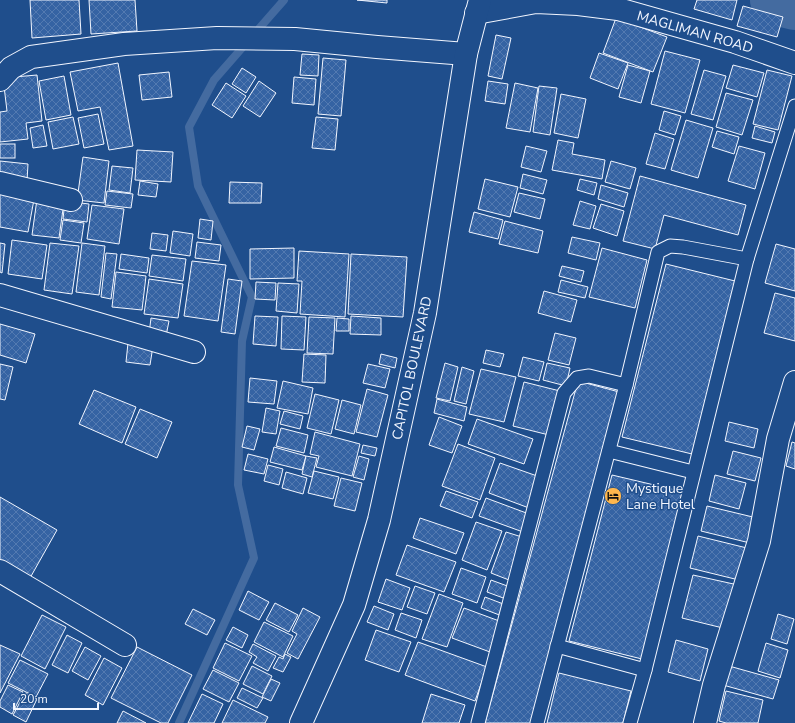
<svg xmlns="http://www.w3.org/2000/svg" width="795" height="723" viewBox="0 0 795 723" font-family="'Nunito Sans',sans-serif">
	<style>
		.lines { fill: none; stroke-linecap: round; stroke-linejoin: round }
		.stream { stroke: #446ba0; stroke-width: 8 }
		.river { stroke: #446ba0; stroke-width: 50 }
		.building { fill: url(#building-cross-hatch); stroke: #f2f6ff }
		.service-casing { stroke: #f2f6ff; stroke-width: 15 }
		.minor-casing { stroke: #f2f6ff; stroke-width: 24 }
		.tertiary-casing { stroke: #f2f6ff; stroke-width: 24 }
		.secondary-casing { stroke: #f2f6ff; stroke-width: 24 }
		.service { stroke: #1f4e8c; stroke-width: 13 }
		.minor { stroke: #1f4e8c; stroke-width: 22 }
		.tertiary { stroke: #1f4e8c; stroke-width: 22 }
		.secondary { stroke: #1f4e8c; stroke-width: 22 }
		.labels { text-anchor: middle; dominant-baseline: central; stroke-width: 3; stroke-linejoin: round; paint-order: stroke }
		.street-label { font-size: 14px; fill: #f2f6ff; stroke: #1f4e8c }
		.poi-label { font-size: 14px; fill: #f2f6ff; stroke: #1f4e8c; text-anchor: start }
	</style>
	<defs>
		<pattern id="building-cross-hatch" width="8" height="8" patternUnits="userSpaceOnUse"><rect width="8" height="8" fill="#3563a3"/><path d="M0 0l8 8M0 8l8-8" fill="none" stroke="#537ab1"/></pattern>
	</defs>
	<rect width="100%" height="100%" fill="#1f4e8c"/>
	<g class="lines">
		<polyline class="stream" points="179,723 254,558 238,485 242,341 252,297 198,186 189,127 214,80 284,0"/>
		<polyline class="river" points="775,0 795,5"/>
	</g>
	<g class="building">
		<polygon points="30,0 79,0 81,34 32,38"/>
		<polygon points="89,0 135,0 137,31 91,34"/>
		<polygon points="357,0 387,0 387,3"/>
		<polygon points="697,0 737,0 732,20 694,9"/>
		<polygon points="743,6 783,17 777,37 737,26"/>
		<polygon points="616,18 667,37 653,72 603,53"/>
		<polygon points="496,35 511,38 502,79 488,76"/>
		<polygon points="665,51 700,60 685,113 651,104"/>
		<polygon points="599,53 628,63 618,89 590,78"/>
		<polygon points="302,54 319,55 318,76 300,75"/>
		<polygon points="323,58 346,60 341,116 318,114"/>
		<polygon points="118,63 133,146 109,150 100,107 78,111 70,72"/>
		<polygon points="628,65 650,71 641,103 619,97"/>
		<polygon points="733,65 764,73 757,97 726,88"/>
		<polygon points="242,68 256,77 246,93 232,84"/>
		<polygon points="704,70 726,76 713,120 691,114"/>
		<polygon points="767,70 792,76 778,130 753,124"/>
		<polygon points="169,72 172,97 142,100 139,75"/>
		<polygon points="37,75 42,121 26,123 28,139 0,142 0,112 7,111 3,78"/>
		<polygon points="64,76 71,115 46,120 39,81"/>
		<polygon points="294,77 316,79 314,105 292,103"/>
		<polygon points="259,81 276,93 260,117 243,106"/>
		<polygon points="488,81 508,84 505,104 485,101"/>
		<polygon points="226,83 246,96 232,118 212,105"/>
		<polygon points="515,83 538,88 530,132 506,128"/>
		<polygon points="539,86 557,88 550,135 533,132"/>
		<polygon points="726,93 753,100 742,135 716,127"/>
		<polygon points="561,94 586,99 578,138 554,133"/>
		<polygon points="664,111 681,116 675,135 659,130"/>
		<polygon points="98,114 104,144 84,148 78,118"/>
		<polygon points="73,117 79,144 53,149 48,122"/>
		<polygon points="316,117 338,119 335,150 312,148"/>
		<polygon points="686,120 713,128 698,178 671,170"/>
		<polygon points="43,125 47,146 33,148 30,128"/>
		<polygon points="755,126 775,132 772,143 752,138"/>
		<polygon points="717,131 739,137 734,154 712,147"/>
		<polygon points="655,133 674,139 665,169 646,164"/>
		<polygon points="558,140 574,143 572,154 605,160 602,179 552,170"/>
		<rect x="0" y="144" width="15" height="14"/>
		<polygon points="526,146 547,151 541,172 521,167"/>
		<polygon points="739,146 765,153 755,189 728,181"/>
		<polygon points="137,150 173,152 171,182 135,180"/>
		<polygon points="83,157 109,161 104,203 77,200"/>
		<polygon points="0,161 28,164 27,181 0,179"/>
		<polygon points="611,161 636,168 630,189 605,182"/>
		<polygon points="112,166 133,168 130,193 109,190"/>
		<polygon points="523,174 547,180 543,194 520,188"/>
		<polygon points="640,176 746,205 738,235 664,215 655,249 623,241"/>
		<polygon points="485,179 518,187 510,217 478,209"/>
		<polygon points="580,179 597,183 594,195 577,190"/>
		<polygon points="140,181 158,184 156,197 138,195"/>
		<polygon points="230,182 262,183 261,203 229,203"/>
		<polygon points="601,185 628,193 624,207 598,199"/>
		<polygon points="0,187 35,194 28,232 0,227"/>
		<polygon points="107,191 133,194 131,208 105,205"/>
		<polygon points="519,193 545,199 540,219 514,212"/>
		<polygon points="37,199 64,202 59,238 32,235"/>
		<polygon points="65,201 89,204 87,222 63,219"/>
		<polygon points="580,201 596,206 590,229 573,225"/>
		<polygon points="601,204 624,211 617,236 593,228"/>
		<polygon points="92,205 124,209 119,244 87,239"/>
		<polygon points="474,212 503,220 498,239 469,232"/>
		<polygon points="200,219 213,221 211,240 198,238"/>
		<polygon points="63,220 84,223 81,243 60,240"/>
		<polygon points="505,221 543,231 538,253 499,244"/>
		<polygon points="173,231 193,234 190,256 170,253"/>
		<polygon points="152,233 168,235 166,251 150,249"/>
		<polygon points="572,237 600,243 596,260 568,253"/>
		<polygon points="12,240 47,245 42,279 8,274"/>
		<polygon points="197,242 221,245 219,261 195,258"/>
		<polygon points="0,243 5,244 2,273 0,272"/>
		<polygon points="50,243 79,246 72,294 44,290"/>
		<polygon points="82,243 105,246 99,295 76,292"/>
		<polygon points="776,244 795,249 795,291 765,283"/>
		<polygon points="294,248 294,278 250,279 250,249"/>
		<polygon points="602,248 647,260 635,308 589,297"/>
		<polygon points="299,251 349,254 345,317 300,314 302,281 297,281"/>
		<polygon points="106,253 117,254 111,299 101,297"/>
		<polygon points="121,254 149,258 147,273 119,269"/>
		<polygon points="351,254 407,257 403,317 348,314"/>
		<polygon points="152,255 186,259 183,281 149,276"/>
		<polygon points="192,261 226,265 218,321 184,316"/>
		<polygon points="666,264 735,281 692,454 622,437"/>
		<polygon points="562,266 584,271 581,282 559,276"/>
		<polygon points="116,272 146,276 142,310 112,307"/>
		<polygon points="149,279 183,284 178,318 144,314"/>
		<polygon points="228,279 242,281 235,334 221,332"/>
		<polygon points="561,280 588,287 585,298 558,292"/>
		<polygon points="256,282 276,283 275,300 255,299"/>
		<polygon points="278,283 299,284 297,313 276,311"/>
		<polygon points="544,291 577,300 571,322 538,313"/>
		<polygon points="775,293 795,298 795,341 764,333"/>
		<polygon points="255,316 278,317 276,346 253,344"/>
		<polygon points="282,316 306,317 304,350 281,349"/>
		<polygon points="351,316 381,318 381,335 350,334"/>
		<polygon points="309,317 335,318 333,354 307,353"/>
		<polygon points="151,318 169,321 166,336 149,334"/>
		<polygon points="337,318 349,319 349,331 336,331"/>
		<polygon points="0,324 35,334 26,363 0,355"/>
		<polygon points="555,333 576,338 569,365 548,360"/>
		<polygon points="128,343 153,346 150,365 126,362"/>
		<polygon points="486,350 504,354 500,367 483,363"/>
		<polygon points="304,354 326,355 325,383 302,382"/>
		<polygon points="381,354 397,358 395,368 379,364"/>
		<polygon points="523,357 544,362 539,381 518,376"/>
		<polygon points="445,363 458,367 450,401 436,398"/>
		<polygon points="547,363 570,368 566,386 543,380"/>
		<polygon points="0,364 13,367 5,400 0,399"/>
		<polygon points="368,364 390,369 385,388 363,383"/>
		<polygon points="462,367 474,371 466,404 454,401"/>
		<polygon points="481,369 516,377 504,422 469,414"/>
		<polygon points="250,378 277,381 274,404 248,402"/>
		<polygon points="283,381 313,388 308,414 277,408"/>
		<polygon points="578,381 623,393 532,723 485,723"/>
		<polygon points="524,382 560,391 549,435 513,426"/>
		<polygon points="367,389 388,395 377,437 356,432"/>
		<polygon points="94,390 136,407 122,443 79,424"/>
		<polygon points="315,394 339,400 331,434 307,428"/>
		<polygon points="437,399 467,407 464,421 434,413"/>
		<polygon points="342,400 361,405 354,434 335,429"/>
		<polygon points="266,408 280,411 276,434 262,432"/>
		<polygon points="140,409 172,422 157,458 125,444"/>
		<polygon points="284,411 303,416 300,429 280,424"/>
		<polygon points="439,417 462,426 452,453 429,445"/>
		<polygon points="477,419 533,439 524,464 468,444"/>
		<polygon points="729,422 758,429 754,448 725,441"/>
		<polygon points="247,426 260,429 254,450 242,447"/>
		<polygon points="281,428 308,435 304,453 276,446"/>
		<polygon points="315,432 360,444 352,476 316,467 319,456 310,454"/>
		<polygon points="792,442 795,443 795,469 786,466"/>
		<polygon points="458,444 495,458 480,500 442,486"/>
		<polygon points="363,445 377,448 375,456 361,453"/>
		<polygon points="274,447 306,456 302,470 270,462"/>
		<polygon points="733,451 761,458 755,481 727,474"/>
		<polygon points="248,454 268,459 264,474 244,470"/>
		<polygon points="306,456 317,458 312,477 302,474"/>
		<polygon points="359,456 369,459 364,480 353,477"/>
		<polygon points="500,463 540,477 529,508 489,493"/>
		<polygon points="268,465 283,469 279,485 264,481"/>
		<polygon points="314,471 339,477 333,499 308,493"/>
		<polygon points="286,472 307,478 303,494 282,488"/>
		<polygon points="612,475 684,492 642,659 569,641"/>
		<polygon points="715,475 746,483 739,509 709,501"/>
		<polygon points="341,478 362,483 355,511 334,506"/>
		<polygon points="446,491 478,502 472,518 440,506"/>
		<polygon points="0,497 57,530 30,578 0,561"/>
		<polygon points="486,498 529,514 523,532 479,516"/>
		<polygon points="707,506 757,518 750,543 701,531"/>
		<polygon points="420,518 464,533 456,554 413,538"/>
		<polygon points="476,522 502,531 487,570 462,560"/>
		<polygon points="506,532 525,538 509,580 491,573"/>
		<polygon points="698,536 751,549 743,581 690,568"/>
		<polygon points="407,545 456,562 444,592 396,575"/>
		<polygon points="461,568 486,577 477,603 452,594"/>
		<polygon points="693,575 738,585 727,629 682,618"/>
		<polygon points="386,579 410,588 402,610 378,602"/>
		<polygon points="491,580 510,587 506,599 487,592"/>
		<polygon points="415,586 435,593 427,614 407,607"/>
		<polygon points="248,591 269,602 259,620 239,610"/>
		<polygon points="439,594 463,603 447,647 422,639"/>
		<polygon points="485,597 506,605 502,616 481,608"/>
		<polygon points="275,603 298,615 289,632 266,620"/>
		<polygon points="374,606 394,614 388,630 367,622"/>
		<polygon points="303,608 320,617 298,659 287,653 297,634 292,631"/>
		<polygon points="464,608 502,622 490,652 452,638"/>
		<polygon points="193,609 215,620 207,635 185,624"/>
		<polygon points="401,613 422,620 416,638 395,630"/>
		<polygon points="778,614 794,619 787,644 771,639"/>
		<polygon points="42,615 66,627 45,669 21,656"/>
		<polygon points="264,622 293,636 283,657 254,642"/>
		<polygon points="233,627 248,635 242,648 226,640"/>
		<polygon points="376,630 411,642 399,672 365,660"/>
		<polygon points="67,635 82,643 68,673 52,665"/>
		<polygon points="676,640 708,649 700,681 668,672"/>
		<polygon points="418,642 487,667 475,701 405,675"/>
		<polygon points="225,643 252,656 239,681 213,668"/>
		<polygon points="766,643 788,650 780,678 758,671"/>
		<polygon points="253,644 276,656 268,671 253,663 257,657 249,652"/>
		<polygon points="0,645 20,654 0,693"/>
		<polygon points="85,647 101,656 88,680 72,671"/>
		<polygon points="137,647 192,675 168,723 161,723 111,698"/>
		<polygon points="285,654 291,657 283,672 273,668 279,657 283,659"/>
		<polygon points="104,658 122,668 103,705 85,695"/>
		<polygon points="20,660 48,674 36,697 8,683"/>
		<polygon points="252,666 272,676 263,694 243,684"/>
		<polygon points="729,666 779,680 773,699 723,685"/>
		<polygon points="213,670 239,683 229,702 203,689"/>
		<polygon points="559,673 631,691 623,723 547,723"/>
		<polygon points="271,679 280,683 271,701 262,697"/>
		<polygon points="8,685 23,692 12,714 0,707 0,701"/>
		<polygon points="242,688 263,698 257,708 237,698"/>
		<polygon points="726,691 763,700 758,723 726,723 719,721"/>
		<polygon points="25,693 37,699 26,722 13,715"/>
		<polygon points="202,694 223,704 214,723 188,723"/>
		<polygon points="431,694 465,705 459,723 422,723"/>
		<polygon points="233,700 268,717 265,723 222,723"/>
		<polygon points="123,711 146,723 117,723"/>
	</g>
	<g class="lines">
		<defs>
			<g id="service">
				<polyline points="609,451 693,472"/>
				<polyline points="557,646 645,670"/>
				<polyline points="478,723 564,393 577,378 589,376 626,385"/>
				<polyline points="537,723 626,385 658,252 670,246 683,247 747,259 795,106"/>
				<polyline points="630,723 645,670 747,259"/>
			</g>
			<g id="minor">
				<polyline points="0,80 11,68 31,57 124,44 217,38 295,39 377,47 466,54"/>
				<polyline points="0,183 71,200"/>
				<polyline points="0,295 194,352"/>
				<polyline points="0,571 125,645"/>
				<polyline points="705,723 714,685 759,541 778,439 795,382"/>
			</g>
			<polyline id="tertiary" points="476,13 536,2 578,4 618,9 735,42 795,63"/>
			<polyline id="secondary" points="301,723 354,605 379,520 425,313 466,54 480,0"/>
		</defs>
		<use href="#service" class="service-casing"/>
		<use href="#minor" class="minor-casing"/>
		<use href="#tertiary" class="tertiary-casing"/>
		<use href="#secondary" class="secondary-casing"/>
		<use href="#service" class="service"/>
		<use href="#minor" class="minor"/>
		<use href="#tertiary" class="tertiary"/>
		<use href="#secondary" class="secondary"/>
	</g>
	<defs>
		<symbol id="hotel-disc" viewBox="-11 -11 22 22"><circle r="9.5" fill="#ffb74d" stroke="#1f4e8c"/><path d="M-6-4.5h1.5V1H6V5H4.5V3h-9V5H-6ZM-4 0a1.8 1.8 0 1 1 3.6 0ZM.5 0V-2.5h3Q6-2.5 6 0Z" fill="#111"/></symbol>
	</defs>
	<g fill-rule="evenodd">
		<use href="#hotel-disc" x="603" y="486" width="20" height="20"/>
	</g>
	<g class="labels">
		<g class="street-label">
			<text transform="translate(695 32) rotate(16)">MAGLIMAN ROAD</text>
			<text transform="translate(412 368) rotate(-78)">CAPITOL BOULEVARD</text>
		</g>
		<g class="poi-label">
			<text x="626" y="488">Mystique<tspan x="626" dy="16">Lane Hotel</tspan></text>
		</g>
	</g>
	<path d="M14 703v6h84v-6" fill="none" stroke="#f2f6ff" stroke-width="2"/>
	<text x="20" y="703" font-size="12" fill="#f2f6ff" stroke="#1f4e8c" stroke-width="3" paint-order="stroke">20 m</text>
</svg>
